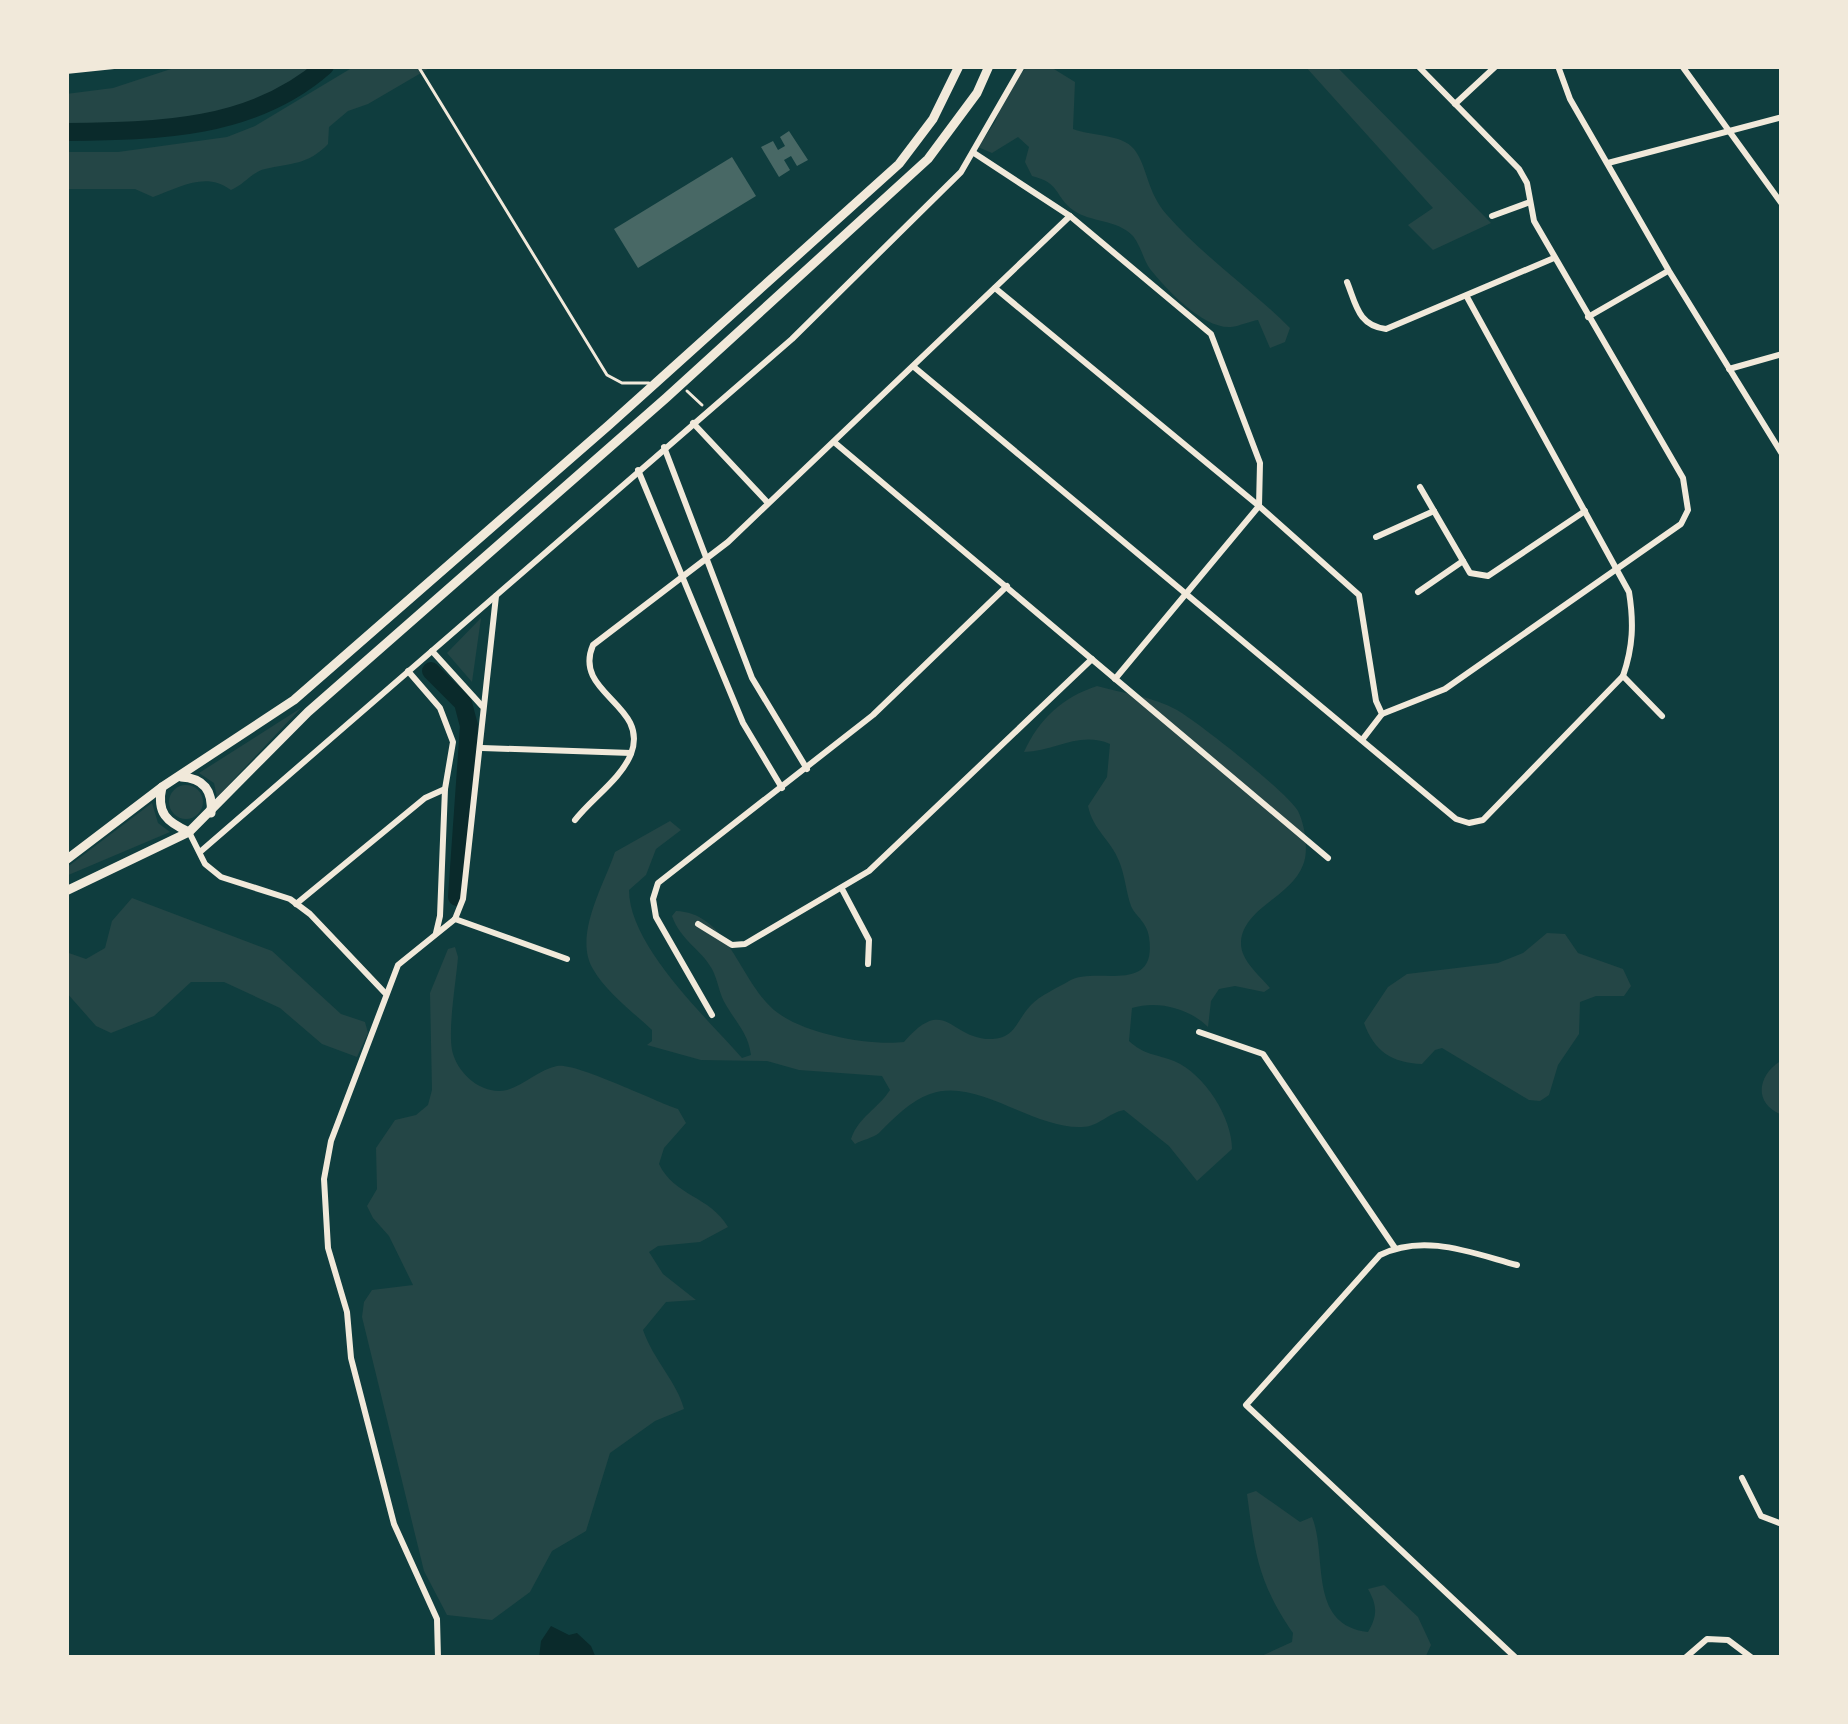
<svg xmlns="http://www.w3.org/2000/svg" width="1848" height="1724" viewBox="0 0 1848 1724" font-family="Bitter,serif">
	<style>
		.green { fill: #244646 }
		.water { fill: #0a2a2b }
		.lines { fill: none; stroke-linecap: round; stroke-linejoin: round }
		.river { stroke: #0a2a2b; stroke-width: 18 }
		.building { fill: #486865 }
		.path { stroke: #f1e9da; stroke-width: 3 }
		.service { stroke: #f1e9da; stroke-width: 3 }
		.minor { stroke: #f1e9da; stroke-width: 6 }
		.tertiary { stroke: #f1e9da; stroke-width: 6 }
		.primary { stroke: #f1e9da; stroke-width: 9 }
	</style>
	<rect width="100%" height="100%" fill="#0f3d3e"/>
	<g class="green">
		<polygon points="180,66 322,66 283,94 209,127 116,135 66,133 66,94 113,88"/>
		<path d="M 355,66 L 433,66 L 368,104 L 348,111 L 329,127 L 328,144 C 308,165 291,163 265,169 C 252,172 244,185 231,190 C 206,171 180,187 153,197 L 135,189 L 66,189 L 66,152 L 118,152 L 227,137 L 255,126 Z"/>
		<path d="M 1027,66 L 1049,66 L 1075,82 L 1073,129 C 1091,136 1122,134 1134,149 C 1148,167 1146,191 1167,215 C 1204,257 1250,288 1290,328 L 1285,342 L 1270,348 L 1258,320 C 1250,321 1240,326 1231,327 C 1203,329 1166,289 1150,269 C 1143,259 1141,246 1133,236 C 1117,219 1091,223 1073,210 C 1054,196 1061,183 1032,176 L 1025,162 L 1029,147 L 1018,137 L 992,153 L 978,147 L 995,122 L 1005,94 Z"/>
		<polygon points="1305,66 1336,66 1491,223 1433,250 1408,225 1433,208"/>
		<polygon points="481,618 472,682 447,653"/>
		<path d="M 1097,686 C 1122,693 1154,697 1177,710 C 1198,722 1288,793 1298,811 C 1305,825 1309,851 1303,865 C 1291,897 1243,908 1241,942 C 1240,960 1259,975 1270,988 L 1264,992 L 1235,986 L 1219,989 L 1211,1001 L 1208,1027 C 1189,1008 1157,1000 1132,1008 L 1129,1041 C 1144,1055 1156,1054 1174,1061 C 1205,1074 1232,1118 1232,1149 L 1197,1181 L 1169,1146 L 1124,1110 C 1108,1113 1098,1127 1082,1127 C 1032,1129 977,1077 930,1094 C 910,1101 894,1118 879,1133 C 873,1138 862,1140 855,1144 L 851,1139 C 859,1116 877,1110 890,1090 L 882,1076 L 799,1070 L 767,1061 L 701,1060 L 647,1045 L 652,1041 L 652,1030 C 633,1012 606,992 593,969 C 573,936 604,885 615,852 L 670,821 L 681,830 L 656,849 L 646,875 L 629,890 C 629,946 707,1018 742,1058 L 751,1055 C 748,1033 737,1024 726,1005 C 719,994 718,980 712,969 C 701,949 681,941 672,916 L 676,911 C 730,913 740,985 778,1013 C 806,1034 869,1046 904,1042 C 946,993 950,1040 992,1039 C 1016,1038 1017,1019 1031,1005 C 1039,996 1059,987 1069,981 C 1095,965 1158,997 1149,937 C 1147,922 1136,917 1131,906 C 1126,892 1125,875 1119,861 C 1111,840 1093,830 1088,806 L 1107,777 L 1110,744 C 1079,731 1056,751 1024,752 C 1039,719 1063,697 1097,686 Z"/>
		<polygon points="301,708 217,797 214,783 199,773"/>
		<circle cx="186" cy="802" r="17"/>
		<polygon points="152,803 158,823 170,832 66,876 66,868"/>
		<polygon points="132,898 272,951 341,1014 365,1022 368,1033 357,1057 322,1044 280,1008 224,982 191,982 154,1016 111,1033 96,1026 66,992 66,952 86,959 105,948 112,921"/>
		<path d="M 1547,933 L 1565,934 L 1578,953 L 1623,969 L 1631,986 L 1624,996 L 1596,996 L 1580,1002 L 1579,1034 L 1558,1065 L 1549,1095 L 1540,1101 L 1529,1100 L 1442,1048 L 1435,1050 L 1422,1064 C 1392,1063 1374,1051 1364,1023 L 1388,987 L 1407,974 L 1498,963 L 1523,953 Z"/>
		<path d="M 455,947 L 458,957 C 456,983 448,1026 452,1050 C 457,1074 483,1096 507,1090 C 524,1085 540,1069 557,1066 C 575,1062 654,1101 678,1109 L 686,1123 L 664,1148 L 659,1164 C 674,1196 710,1196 728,1227 L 700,1242 L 658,1246 L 649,1252 L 663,1274 L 696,1300 L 666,1302 L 643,1330 C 654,1361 677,1382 684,1409 L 655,1421 L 610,1453 L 586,1531 L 552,1551 L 530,1592 L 492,1620 L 447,1615 L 424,1571 L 362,1317 L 364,1302 L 372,1290 L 413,1285 L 389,1236 L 373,1218 L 367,1206 L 377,1189 L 376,1148 L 395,1120 L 416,1115 L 428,1105 L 432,1090 L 430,993 L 448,949 Z"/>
		<path d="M 1782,1060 L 1782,1115 C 1752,1103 1758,1074 1782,1060 Z"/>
		<path d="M 1256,1491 L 1300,1522 L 1312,1517 C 1328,1556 1307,1625 1368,1632 C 1378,1615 1377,1605 1368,1589 L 1384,1585 L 1418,1617 L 1431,1645 L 1425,1658 L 1257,1658 L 1292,1642 L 1293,1633 C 1258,1582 1255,1554 1247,1494 Z"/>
	</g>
	<polygon class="water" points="551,1626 569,1635 577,1633 591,1646 596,1658 539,1658 541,1641"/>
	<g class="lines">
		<g class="river">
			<path d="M 66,132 C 157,131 253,130 325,66"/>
			<polyline points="431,671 463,703 469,726 457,897"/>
		</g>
	</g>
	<g class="building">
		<polygon points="789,131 808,160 797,166 791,156 784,160 790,170 779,177 761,147 773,141 778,150 785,146 780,137"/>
		<polygon points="732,157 756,196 638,268 614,229"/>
	</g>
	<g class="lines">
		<polyline class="path" points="687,391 702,405"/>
		<polyline class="service" points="418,66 607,375 622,383 649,383"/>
		<g class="minor">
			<polyline points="1558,66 1570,99 1669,271 1782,454"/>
			<polyline points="1682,66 1782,204"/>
			<polyline points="1455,104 1496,66"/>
			<polyline points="974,153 1070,216 1211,334 1260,463 1259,506 1115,679"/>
			<polyline points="1608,163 1782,117"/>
			<polyline points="1492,216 1530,202"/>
			<path d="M 1347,282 C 1356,304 1358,326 1386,329 L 1554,258"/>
			<polyline points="995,288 1259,506 1359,595 1376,701 1382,714 1362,740"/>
			<polyline points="1588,317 1668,271"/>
			<path d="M 914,367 L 1456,819 L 1469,823 L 1483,820 L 1623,676 C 1633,647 1634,623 1629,592 L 1467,297"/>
			<polyline points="1729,369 1782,354"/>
			<polyline points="693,423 768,503"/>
			<polyline points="834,442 1328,858"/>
			<polyline points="664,447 752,678 807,769"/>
			<polyline points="638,470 743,723 782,788"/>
			<polyline points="1420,487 1470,573 1488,576 1585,511"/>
			<polyline points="1376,537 1434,511"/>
			<polyline points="1418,592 1463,561"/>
			<polyline points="1623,676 1662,716"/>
			<polyline points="1382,714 1445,689 1681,524 1688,510 1683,478 1534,221 1527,183 1519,169 1418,66"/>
			<polyline points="482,748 631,753"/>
			<path d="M 575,820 C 591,799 621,779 631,754 C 650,704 572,694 593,645 L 728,542 L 1070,216"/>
			<polyline points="842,889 869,940 868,964"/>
			<polyline points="296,904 425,798 445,789"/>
			<polyline points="455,919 567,959"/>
			<polyline points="698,924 732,945 745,944 869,871 1092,659"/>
			<polyline points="712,1015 656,917 653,899 658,883 873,715 1007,586"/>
			<polyline points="1199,1032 1263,1054 1395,1248"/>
			<polyline points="1742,1478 1761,1516 1782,1524"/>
			<path d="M 1516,1658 L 1246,1405 L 1380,1255 C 1424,1233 1472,1253 1517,1265"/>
			<polyline points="1685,1658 1707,1639 1728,1640 1752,1658"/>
		</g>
		<g class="tertiary">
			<polyline points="66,71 114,66"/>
			<polyline points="432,651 482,706"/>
			<polyline points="408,671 440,708 453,742 445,789 440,916 436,933"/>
			<polyline points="189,832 205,864 221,877 290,899 310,914 385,993"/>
			<polyline points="200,852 792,339 961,172 1022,66"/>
			<polyline points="455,919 463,899 496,596"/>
			<polyline points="438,1658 437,1619 394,1524 351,1358 347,1312 328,1248 324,1179 331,1141 398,965 455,919"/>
		</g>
		<g class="primary">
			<path d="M 181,777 C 204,778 213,791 211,813"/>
			<path d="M 162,787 C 156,813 167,822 189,832"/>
			<polyline points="66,860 162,787 294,700 609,425 899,164 933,119 959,66"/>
			<polyline points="66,891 189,832 308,712 666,398 928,159 977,93 989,66"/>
		</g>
	</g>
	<rect width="1848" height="1724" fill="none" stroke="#f1e9da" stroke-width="138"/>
</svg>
